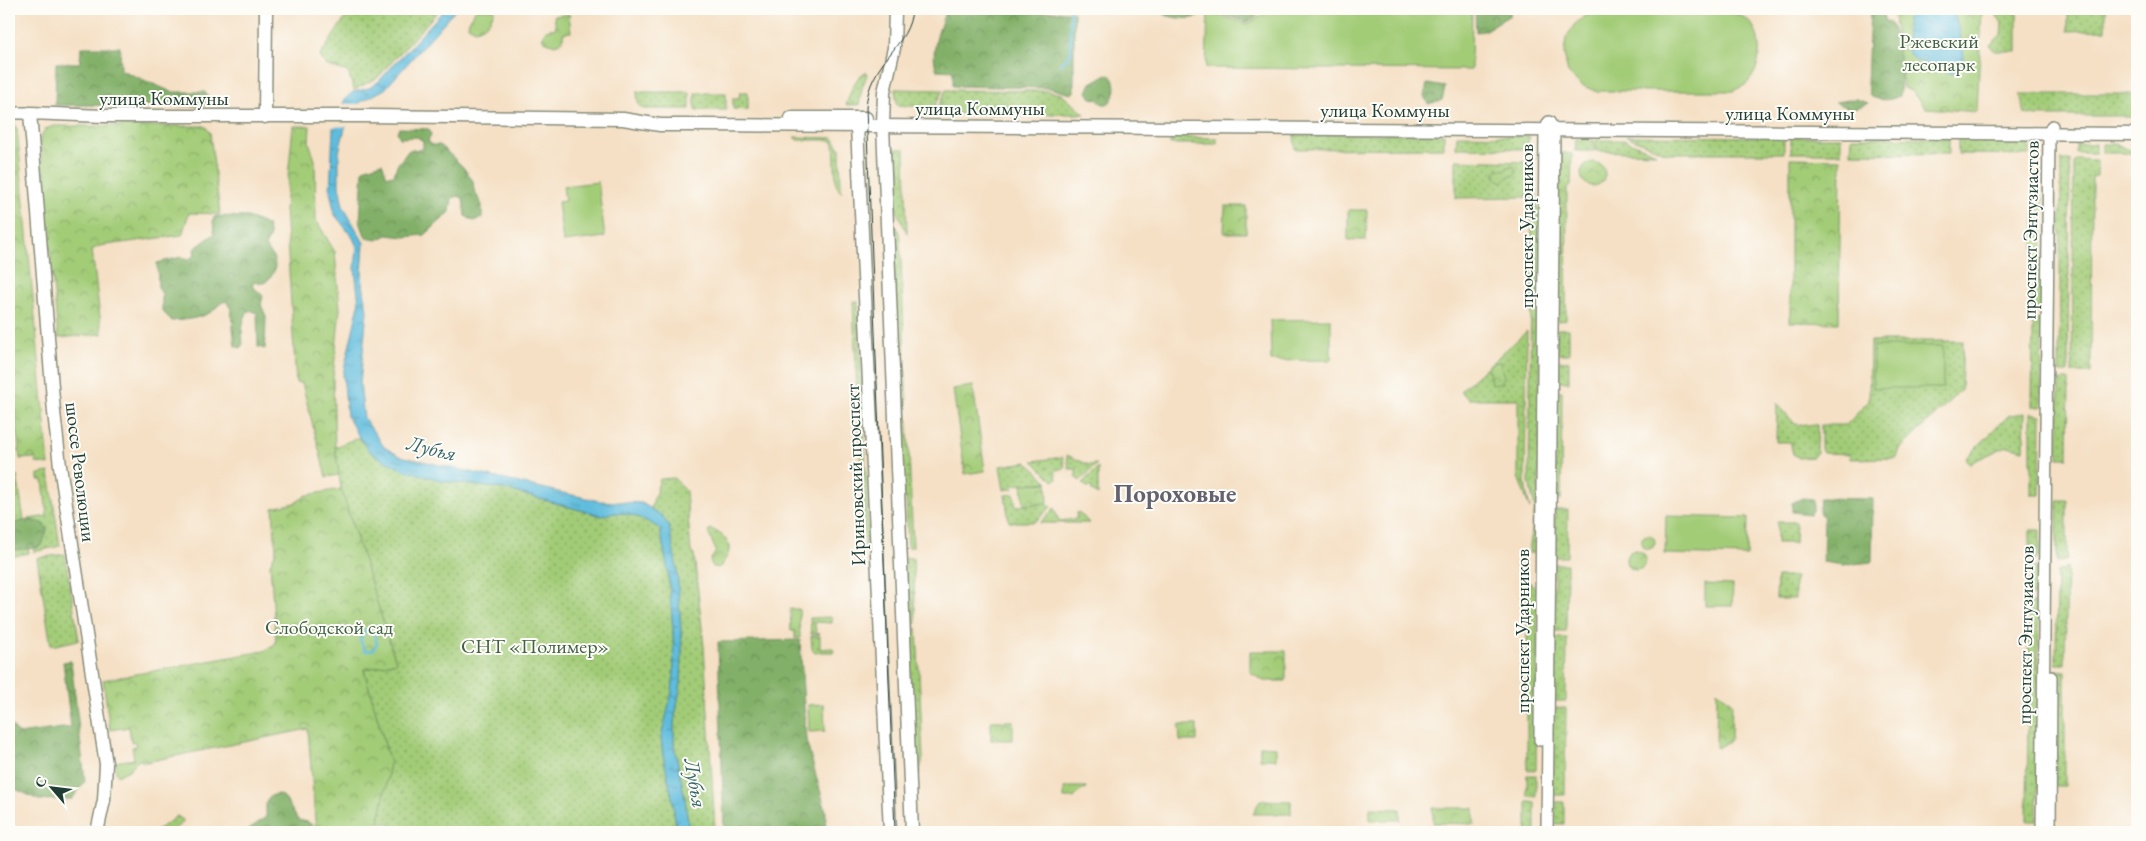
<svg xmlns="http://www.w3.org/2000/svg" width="2146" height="841" viewBox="0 0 2146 841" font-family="'EB Garamond',serif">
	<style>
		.grass { fill: url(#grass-dots); stroke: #618456 }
		.forest { fill: url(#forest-crowns); stroke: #50764e }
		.park { fill: url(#park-crowns); stroke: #618456 }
		.pitch { fill: #a3cc77; stroke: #618456 }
		.water { fill: url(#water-ripples); stroke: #3f7c88 }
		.pier { fill: #f5e0c5 }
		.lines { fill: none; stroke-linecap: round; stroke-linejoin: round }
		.stream { stroke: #5fbcdd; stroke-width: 2.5 }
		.tertiary-casing { stroke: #8a8e7c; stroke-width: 14 }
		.secondary-casing { stroke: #8a8e7c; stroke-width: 15 }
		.tertiary { stroke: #fff; stroke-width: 11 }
		.secondary { stroke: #fff; stroke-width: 12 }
		.tram { stroke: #1f3d34; stroke-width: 1 }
		.labels { text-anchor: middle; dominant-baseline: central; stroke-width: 4; stroke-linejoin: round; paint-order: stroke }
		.park-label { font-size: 20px; fill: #406145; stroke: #fdfcf7 }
		.street-label { font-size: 20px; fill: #1f3d34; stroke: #fdfcf7 }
		.water-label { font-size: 21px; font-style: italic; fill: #326367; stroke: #fdfcf7 }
		.district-label { font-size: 25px; font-weight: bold; fill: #636270; stroke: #fdfcf7 }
	</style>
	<defs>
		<pattern id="grass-dots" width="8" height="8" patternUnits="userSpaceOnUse" patternTransform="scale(1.25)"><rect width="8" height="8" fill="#a3cc77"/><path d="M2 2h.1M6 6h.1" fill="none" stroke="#84a762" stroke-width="1.8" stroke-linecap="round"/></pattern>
		<pattern id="forest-crowns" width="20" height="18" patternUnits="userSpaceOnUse" patternTransform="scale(1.25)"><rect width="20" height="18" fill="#82b068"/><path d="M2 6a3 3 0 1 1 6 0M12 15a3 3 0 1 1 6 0" fill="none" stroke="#6a9056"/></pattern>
		<pattern id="park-crowns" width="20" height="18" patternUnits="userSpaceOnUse" patternTransform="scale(1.25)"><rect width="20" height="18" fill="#a3cc77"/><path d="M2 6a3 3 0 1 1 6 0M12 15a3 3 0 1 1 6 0" fill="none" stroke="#84a762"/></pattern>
		<pattern id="water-ripples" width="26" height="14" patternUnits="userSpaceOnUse" patternTransform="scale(1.25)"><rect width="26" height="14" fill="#5fbcdd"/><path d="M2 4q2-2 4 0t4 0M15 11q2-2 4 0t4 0" fill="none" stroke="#4e9ab4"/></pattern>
	</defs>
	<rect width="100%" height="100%" fill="#fdfcf7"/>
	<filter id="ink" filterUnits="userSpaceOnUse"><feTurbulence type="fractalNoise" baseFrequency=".02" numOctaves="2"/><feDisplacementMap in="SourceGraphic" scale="10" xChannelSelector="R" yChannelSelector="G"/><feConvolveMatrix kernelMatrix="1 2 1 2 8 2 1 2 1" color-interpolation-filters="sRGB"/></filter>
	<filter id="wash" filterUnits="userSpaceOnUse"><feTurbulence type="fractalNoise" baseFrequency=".0096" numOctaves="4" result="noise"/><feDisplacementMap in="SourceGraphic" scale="20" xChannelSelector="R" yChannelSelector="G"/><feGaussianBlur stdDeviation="1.12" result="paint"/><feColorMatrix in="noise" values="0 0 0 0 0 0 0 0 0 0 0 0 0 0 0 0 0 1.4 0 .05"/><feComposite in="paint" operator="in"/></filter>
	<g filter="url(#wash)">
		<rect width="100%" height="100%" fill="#f5e0c5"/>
		<g class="grass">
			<polygon points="351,9 440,9 377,78 354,90 348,72 325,65 320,56"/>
			<polygon points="1995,9 2017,9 2017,51 1994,51 1990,45 2001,35 2002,23 1995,13"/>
			<polygon points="2068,9 2106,9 2106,30 2068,31"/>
			<path d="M 866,72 L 867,75 L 862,88 L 859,105 L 846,105 C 850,94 854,77 866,72 Z"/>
			<polygon points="895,89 943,90 934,108 897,105"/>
			<polygon points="946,90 1048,91 1061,94 1085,114 937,114 937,109"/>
			<polygon points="637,92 690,92 690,109 643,109 638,103"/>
			<polygon points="740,92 748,92 748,110 733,109 733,98 739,98"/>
			<rect x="695" y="93" width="31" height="17"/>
			<polygon points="2020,94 2137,94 2137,116 2036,116 2025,114"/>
			<polygon points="1294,134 1444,134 1444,148 1295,149"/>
			<polygon points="1457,135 1530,136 1526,149 1456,148"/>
			<polygon points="1626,136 1784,137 1784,153 1667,153"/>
			<polygon points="794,137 833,138 840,148 841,192 836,185 834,143 830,140 797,140"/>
			<polygon points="1170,137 1217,138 1217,144 1170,144"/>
			<rect x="1791" y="137" width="50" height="16"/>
			<polygon points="1852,137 1949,138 1949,154 1851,153"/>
			<polygon points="1958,138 2030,138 2030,155 1958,154"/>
			<polygon points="1576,139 1594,140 1594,151 1575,151"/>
			<polygon points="1596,140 1624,140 1656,153 1596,151"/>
			<rect x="2076" y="144" width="20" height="9"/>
			<polygon points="2102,144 2116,144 2137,153 2102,153"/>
			<polygon points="891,149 905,149 907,233 894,205"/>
			<polygon points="1558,152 1572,154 1571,186 1567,188 1566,320 1557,321"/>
			<polygon points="2078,159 2097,160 2097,176 2092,177 2091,373 2072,373 2074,163"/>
			<polygon points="1456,160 1527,162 1527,197 1456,198"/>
			<polygon points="2061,160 2070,160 2068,372 2059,372"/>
			<polygon points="1532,191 1537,191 1537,207 1542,208 1538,553 1529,553 1535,508 1529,482"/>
			<polygon points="2035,198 2043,198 2042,310 2033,314"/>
			<polygon points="893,225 897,227 900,237 913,547 908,547 906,498 903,498"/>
			<polygon points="853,301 858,302 862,390 857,392"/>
			<polygon points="2033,320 2042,320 2041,407 2032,406"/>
			<polygon points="1557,329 1569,329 1569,354 1556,354"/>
			<polygon points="1527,331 1525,483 1530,509 1518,477 1518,399 1468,399 1460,391"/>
			<polygon points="1870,341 1963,341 1961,390 1900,449 1897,458 1850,459 1850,454 1823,453 1821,449 1821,425 1846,425 1869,401"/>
			<polygon points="1556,361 1569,361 1569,382 1556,381"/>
			<polygon points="2059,380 2069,380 2068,458 2058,458"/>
			<polygon points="1556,391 1562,391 1561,500 1555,500"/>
			<polygon points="858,399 863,400 869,551 865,550"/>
			<polygon points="1777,403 1795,424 1817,425 1817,452 1813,457 1799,458 1793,454 1790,442 1776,442"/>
			<polygon points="2025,413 2024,450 2007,446 1970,463 1965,459 2009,415"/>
			<polygon points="2031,413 2041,415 2040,495 2031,495"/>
			<path d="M 359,437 L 368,450 L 385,461 L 443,481 L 504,489 L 602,516 C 621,508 644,518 660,529 L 668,571 L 673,629 L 674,673 L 672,692 L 661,738 L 663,755 L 672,797 L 677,832 L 393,832 L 391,824 L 379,822 L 390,763 L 364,670 L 396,662 L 341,489 L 335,447 Z"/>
			<polygon points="1067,455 1089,465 1097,464 1080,481 1076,478 1076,469 1069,469"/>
			<polygon points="1063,457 1065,468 1055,471 1057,479 1053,481 1033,461"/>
			<polygon points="1027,462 1048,482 1013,485 1013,489 1004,490 1000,466"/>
			<polygon points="1098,468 1098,495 1092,491 1092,487 1087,487 1082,483"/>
			<polygon points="49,472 60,546 34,552 29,519 47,516 43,480 38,480 38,474"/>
			<polygon points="17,475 29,553 9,557 9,477"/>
			<polygon points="674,478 686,491 691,551 694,554 704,646 715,829 689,830 685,799 674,745 674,722 681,683 682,648 677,568 651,508 660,479"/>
			<polygon points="1014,494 1016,506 1048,503 1051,507 1035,522 1009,522 1005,495"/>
			<polygon points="2057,500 2067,500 2067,559 2057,562"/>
			<polygon points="1054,508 1059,521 1076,519 1077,513 1079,512 1089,523 1040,523"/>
			<polygon points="1555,510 1568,510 1567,557 1554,557"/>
			<polygon points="1777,522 1796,522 1795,543 1777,543"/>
			<polygon points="2030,530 2040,530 2040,556 2036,559 2030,559"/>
			<polygon points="65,554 79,640 51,646 37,558"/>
			<polygon points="905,558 913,558 916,624 912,624 912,628 917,628 923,758 918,778 915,777"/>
			<polygon points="1554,564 1567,564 1566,631 1554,631"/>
			<polygon points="2030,567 2039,568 2039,592 2037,595 2029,596"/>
			<polygon points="2067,567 2065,664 2056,664 2057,572"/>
			<polygon points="1777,577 1795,577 1795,599 1776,599"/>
			<polygon points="1529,582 1536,588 1538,592 1536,770 1527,770 1527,591 1529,591"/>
			<polygon points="2029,603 2039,603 2037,821 2027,821"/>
			<polygon points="832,617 832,623 815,622 816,633 820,634 811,634 810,618"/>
			<polygon points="811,636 820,636 820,649 833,648 834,652 815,652 812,649"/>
			<polygon points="1553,638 1567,638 1566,701 1553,701"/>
			<polygon points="2056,670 2065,671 2065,786 2055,786"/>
			<polygon points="1552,708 1566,708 1565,795 1552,795"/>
			<rect x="1527" y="775" width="9" height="21"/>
			<rect x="1527" y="802" width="8" height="30"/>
			<rect x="1552" y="802" width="12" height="22"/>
			<polygon points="177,816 183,820 182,823 170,832 155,832"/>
		</g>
		<g class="forest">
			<path d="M 946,9 L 1074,12 L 1074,92 L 1071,94 L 1049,88 L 953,86 L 953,71 L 937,70 C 929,51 940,28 946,9 Z"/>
			<path d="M 1169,9 L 1259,9 L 1256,17 L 1247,22 L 1208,10 C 1198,22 1178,19 1165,15 L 1165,10 Z"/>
			<polygon points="1475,9 1510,9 1510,15 1484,31 1476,32"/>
			<path d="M 1870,9 L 1881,9 L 1885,21 L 1891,24 C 1899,46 1904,73 1899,96 C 1889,101 1880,101 1870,96 L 1867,84 Z"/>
			<polygon points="81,47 120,47 121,70 172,92 205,92 210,100 204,106 55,105 56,63 80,63"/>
			<path d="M 1107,74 C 1123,79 1112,118 1097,99 L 1091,98 L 1087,92 L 1091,83 Z"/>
			<polygon points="1427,84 1445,87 1442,100 1428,104 1424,96"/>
			<path d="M 1856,99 L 1868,103 C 1856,110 1846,109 1835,102 Z"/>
			<polygon points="399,128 429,129 431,135 428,140 431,145 440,145 463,167 473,181 474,190 482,205 482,218 474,221 465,216 463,198 458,196 452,198 450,212 425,235 404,237 387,235 377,240 366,238 360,222 363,169 382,163 387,176 394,175 397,165 409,150 423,149 423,141 417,137 400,138 397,132"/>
			<path d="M 215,216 L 248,217 L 267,225 L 270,236 L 265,247 C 278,258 279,273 264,283 L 254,282 L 252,286 L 263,296 L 261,305 L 266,316 L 265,349 L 258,347 L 257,313 L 250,310 C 241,319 242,331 243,344 L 240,348 L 235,346 L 231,309 L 226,301 C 218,303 216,310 209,313 C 198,319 184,320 172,321 L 162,311 L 162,294 L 158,287 L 157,263 L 181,257 L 188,260 L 195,255 L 194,249 L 214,234 L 213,219 Z"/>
			<polygon points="1802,498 1813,499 1813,511 1810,514 1792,512 1792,503"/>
			<polygon points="1820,498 1873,499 1872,562 1843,565 1823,562 1824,517 1819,513"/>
			<path d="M 32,520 L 44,524 L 47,530 L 42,545 L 36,548 L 14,550 L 9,546 C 9,525 10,522 32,520 Z"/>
			<polygon points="800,640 806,740 826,811 825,832 724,832 718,642"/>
			<polygon points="71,661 85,781 72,799 39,800 9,786 9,722 18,734 71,727 63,662"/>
			<path d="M 278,794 L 284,797 L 298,820 L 308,822 L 316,828 L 316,832 L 245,832 L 266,817 C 267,804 262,797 278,794 Z"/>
		</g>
		<g class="park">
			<path d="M 476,9 L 495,9 C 492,19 486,28 475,30 L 468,26 L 469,21 Z"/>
			<polygon points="1893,9 1982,9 1977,112 1926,108 1911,91 1903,88"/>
			<path d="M 569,14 L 571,32 L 563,33 C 564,40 562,42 555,45 L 544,41 L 542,37 L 546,30 L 556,28 L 554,16 Z"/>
			<polygon points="9,121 14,122 17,129 49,465 36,463 35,458 20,459 11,375 12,371 11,361 9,361"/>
			<polygon points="54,126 205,126 210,133 220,214 189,213 182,235 99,246 92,250 102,334 58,338 40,139 45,129"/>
			<polygon points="293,126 310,126 309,142 315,160 316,220 335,252 340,309 333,378 335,447 339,475 326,477 302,383 296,383 285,208"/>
			<polygon points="1790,158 1841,159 1839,323 1790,322"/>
			<circle cx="1593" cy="174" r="12"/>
			<polygon points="1513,166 1517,172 1514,176 1509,176 1503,182 1496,179 1495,173 1498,169 1506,170 1508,167"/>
			<polygon points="1225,206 1246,206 1246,233 1224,233"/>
			<polygon points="1348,210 1367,210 1366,240 1348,240"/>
			<polygon points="1493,362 1500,362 1504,377 1501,383 1491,384 1489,371 1486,369"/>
			<polygon points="973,386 985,471 965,474 953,389"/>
			<polygon points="1047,483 1048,503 1024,505 1022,484"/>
			<polygon points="341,489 396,662 364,670 390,763 379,822 373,832 316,832 308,729 146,762 139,760 129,770 119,775 116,773 115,762 134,759 132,747 136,746 135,742 131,742 129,727 110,730 103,680 264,651 276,643 270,564 276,551 273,508 295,503 307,495"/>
			<path d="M 710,529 C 718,531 731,540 729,550 C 729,555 724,560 722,565 L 718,568 L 713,567 L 710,561 L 716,551 L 708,532 Z"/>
			<circle cx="1648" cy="542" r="7"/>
			<circle cx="1636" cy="560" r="10"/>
			<polygon points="1250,651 1286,651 1286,681 1264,681 1250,672"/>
			<polygon points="1717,690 1732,703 1731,738 1729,741 1717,748 1716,747"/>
			<rect x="991" y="721" width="22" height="19"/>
			<polygon points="1179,725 1197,725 1197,741 1180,741"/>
			<polygon points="1260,746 1276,747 1276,759 1260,759"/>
			<polygon points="1070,787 1086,787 1086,789 1079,792 1074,798 1064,798 1064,788"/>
			<polygon points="1260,800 1291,801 1291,814 1253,814"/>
			<polygon points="1433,808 1474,808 1474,824 1433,823"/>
		</g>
		<g class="pitch">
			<polygon points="1273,9 1472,9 1471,70 1206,68 1208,12 1247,24"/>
			<path d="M 1729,11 C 1736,14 1745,17 1750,22 C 1763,37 1762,66 1749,81 C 1746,86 1738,88 1733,91 L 1595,91 L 1581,85 L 1568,73 L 1564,54 L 1566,38 L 1574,25 L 1584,17 L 1593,12 Z"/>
			<polygon points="598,182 605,237 563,242 558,202 565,201 563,186"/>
			<polygon points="1331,319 1331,360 1271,361 1270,320"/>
			<rect x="1873" y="346" width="70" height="42"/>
			<polygon points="1666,516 1748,518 1747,556 1665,554"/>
			<polygon points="1705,584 1733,585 1732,606 1705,606"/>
			<polygon points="790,609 799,609 800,638 795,638 795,631 791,631"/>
			<polygon points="824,704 825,731 809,732 808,705"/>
			<polygon points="1370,808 1400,809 1400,820 1370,820"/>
		</g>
		<g class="water">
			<path d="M 445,9 L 456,9 L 385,89 L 359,103 L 345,128 L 339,152 L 339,185 L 343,206 L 364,243 L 362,276 L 367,311 L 360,384 L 364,418 L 384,447 L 400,456 L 599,501 L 642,503 L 662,516 L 669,526 L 677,568 L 682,648 L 681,683 L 674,722 L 674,745 L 685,799 L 689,832 L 677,832 L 672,797 L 663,755 L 661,738 L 672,692 L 674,673 L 673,629 L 668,571 L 660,529 C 644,518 621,508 602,516 L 504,489 L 443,481 L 405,470 L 385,461 L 368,450 L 359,437 L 347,416 L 343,374 L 359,304 L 355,269 L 357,247 L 353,238 L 335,215 L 330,191 L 333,128 L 345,99 L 353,92 L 369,88 L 378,82 Z"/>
			<path d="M 1910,9 L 1953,9 C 1956,25 1979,77 1946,73 L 1937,65 L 1917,61 L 1909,54 L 1907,47 L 1906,20 L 1910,18 L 1911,12 Z"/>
		</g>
		<polygon class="pier" points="341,104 362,104 349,126 331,127"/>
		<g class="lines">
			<g class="stream">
				<polyline points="1060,64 1068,58 1071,52 1070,9"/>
				<polygon points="366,630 374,633 377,643 373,650 365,651 360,639"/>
			</g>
		</g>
	</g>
	<g filter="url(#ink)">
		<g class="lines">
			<defs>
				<g id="tertiary">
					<polyline points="9,113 30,113"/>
					<polyline points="1540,740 1545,130 1548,124"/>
					<polyline points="1547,832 1554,130 1549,122"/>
					<polyline points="2042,832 2049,133 2052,126"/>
					<polyline points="2050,832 2051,677"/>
				</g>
				<g id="secondary">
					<polyline points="895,9 894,48 884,92 883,126 912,832"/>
					<polyline points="265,117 266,9"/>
					<polyline points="791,118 866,118"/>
					<polyline points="862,120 857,126 890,832"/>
					<polyline points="97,832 104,800 106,764 60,466 54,412 30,113 103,116 367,116 623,119 660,125 701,125 2137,134"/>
				</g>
			</defs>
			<use href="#tertiary" class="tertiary-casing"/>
			<use href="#secondary" class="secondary-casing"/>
			<use href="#tertiary" class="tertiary"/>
			<use href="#secondary" class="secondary"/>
			<path class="tram" d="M 895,832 L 866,108 C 868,62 911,46 912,9"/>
		</g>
	</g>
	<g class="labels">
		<g class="park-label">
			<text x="1939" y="41">Ржевский<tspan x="1939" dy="23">лесопарк</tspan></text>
			<text x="329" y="627">Слободской сад</text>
			<text x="535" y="646">СНТ «Полимер»</text>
		</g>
		<g class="street-label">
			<text x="164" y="98">улица Коммуны</text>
			<text x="980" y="108">улица Коммуны</text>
			<text x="1385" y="110">улица Коммуны</text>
			<text x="1790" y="113">улица Коммуны</text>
			<text transform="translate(1526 226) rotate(-90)">проспект Ударников</text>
			<text transform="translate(2030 230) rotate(-89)">проспект Энтузиастов</text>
			<text transform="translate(81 472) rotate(83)">шоссе Революции</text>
			<text transform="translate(855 475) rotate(-92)">Ириновский проспект</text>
			<text transform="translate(1522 631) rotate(-90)">проспект Ударников</text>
			<text transform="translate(2025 635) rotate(-89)">проспект Энтузиастов</text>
		</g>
		<g class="water-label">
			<text transform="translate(432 448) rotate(14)">Лубья</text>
			<text transform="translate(696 783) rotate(80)">Лубья</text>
		</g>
		<g class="district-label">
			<text x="1175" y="493">Пороховые</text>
		</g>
	</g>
	<rect width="2146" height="841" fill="none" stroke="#fdfcf7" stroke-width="30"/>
	<g transform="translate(52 788) rotate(298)" stroke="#fdfcf7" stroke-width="4" paint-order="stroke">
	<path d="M0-4L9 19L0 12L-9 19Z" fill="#1f3d34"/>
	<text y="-8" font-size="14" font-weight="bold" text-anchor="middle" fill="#1f3d34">С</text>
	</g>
</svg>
